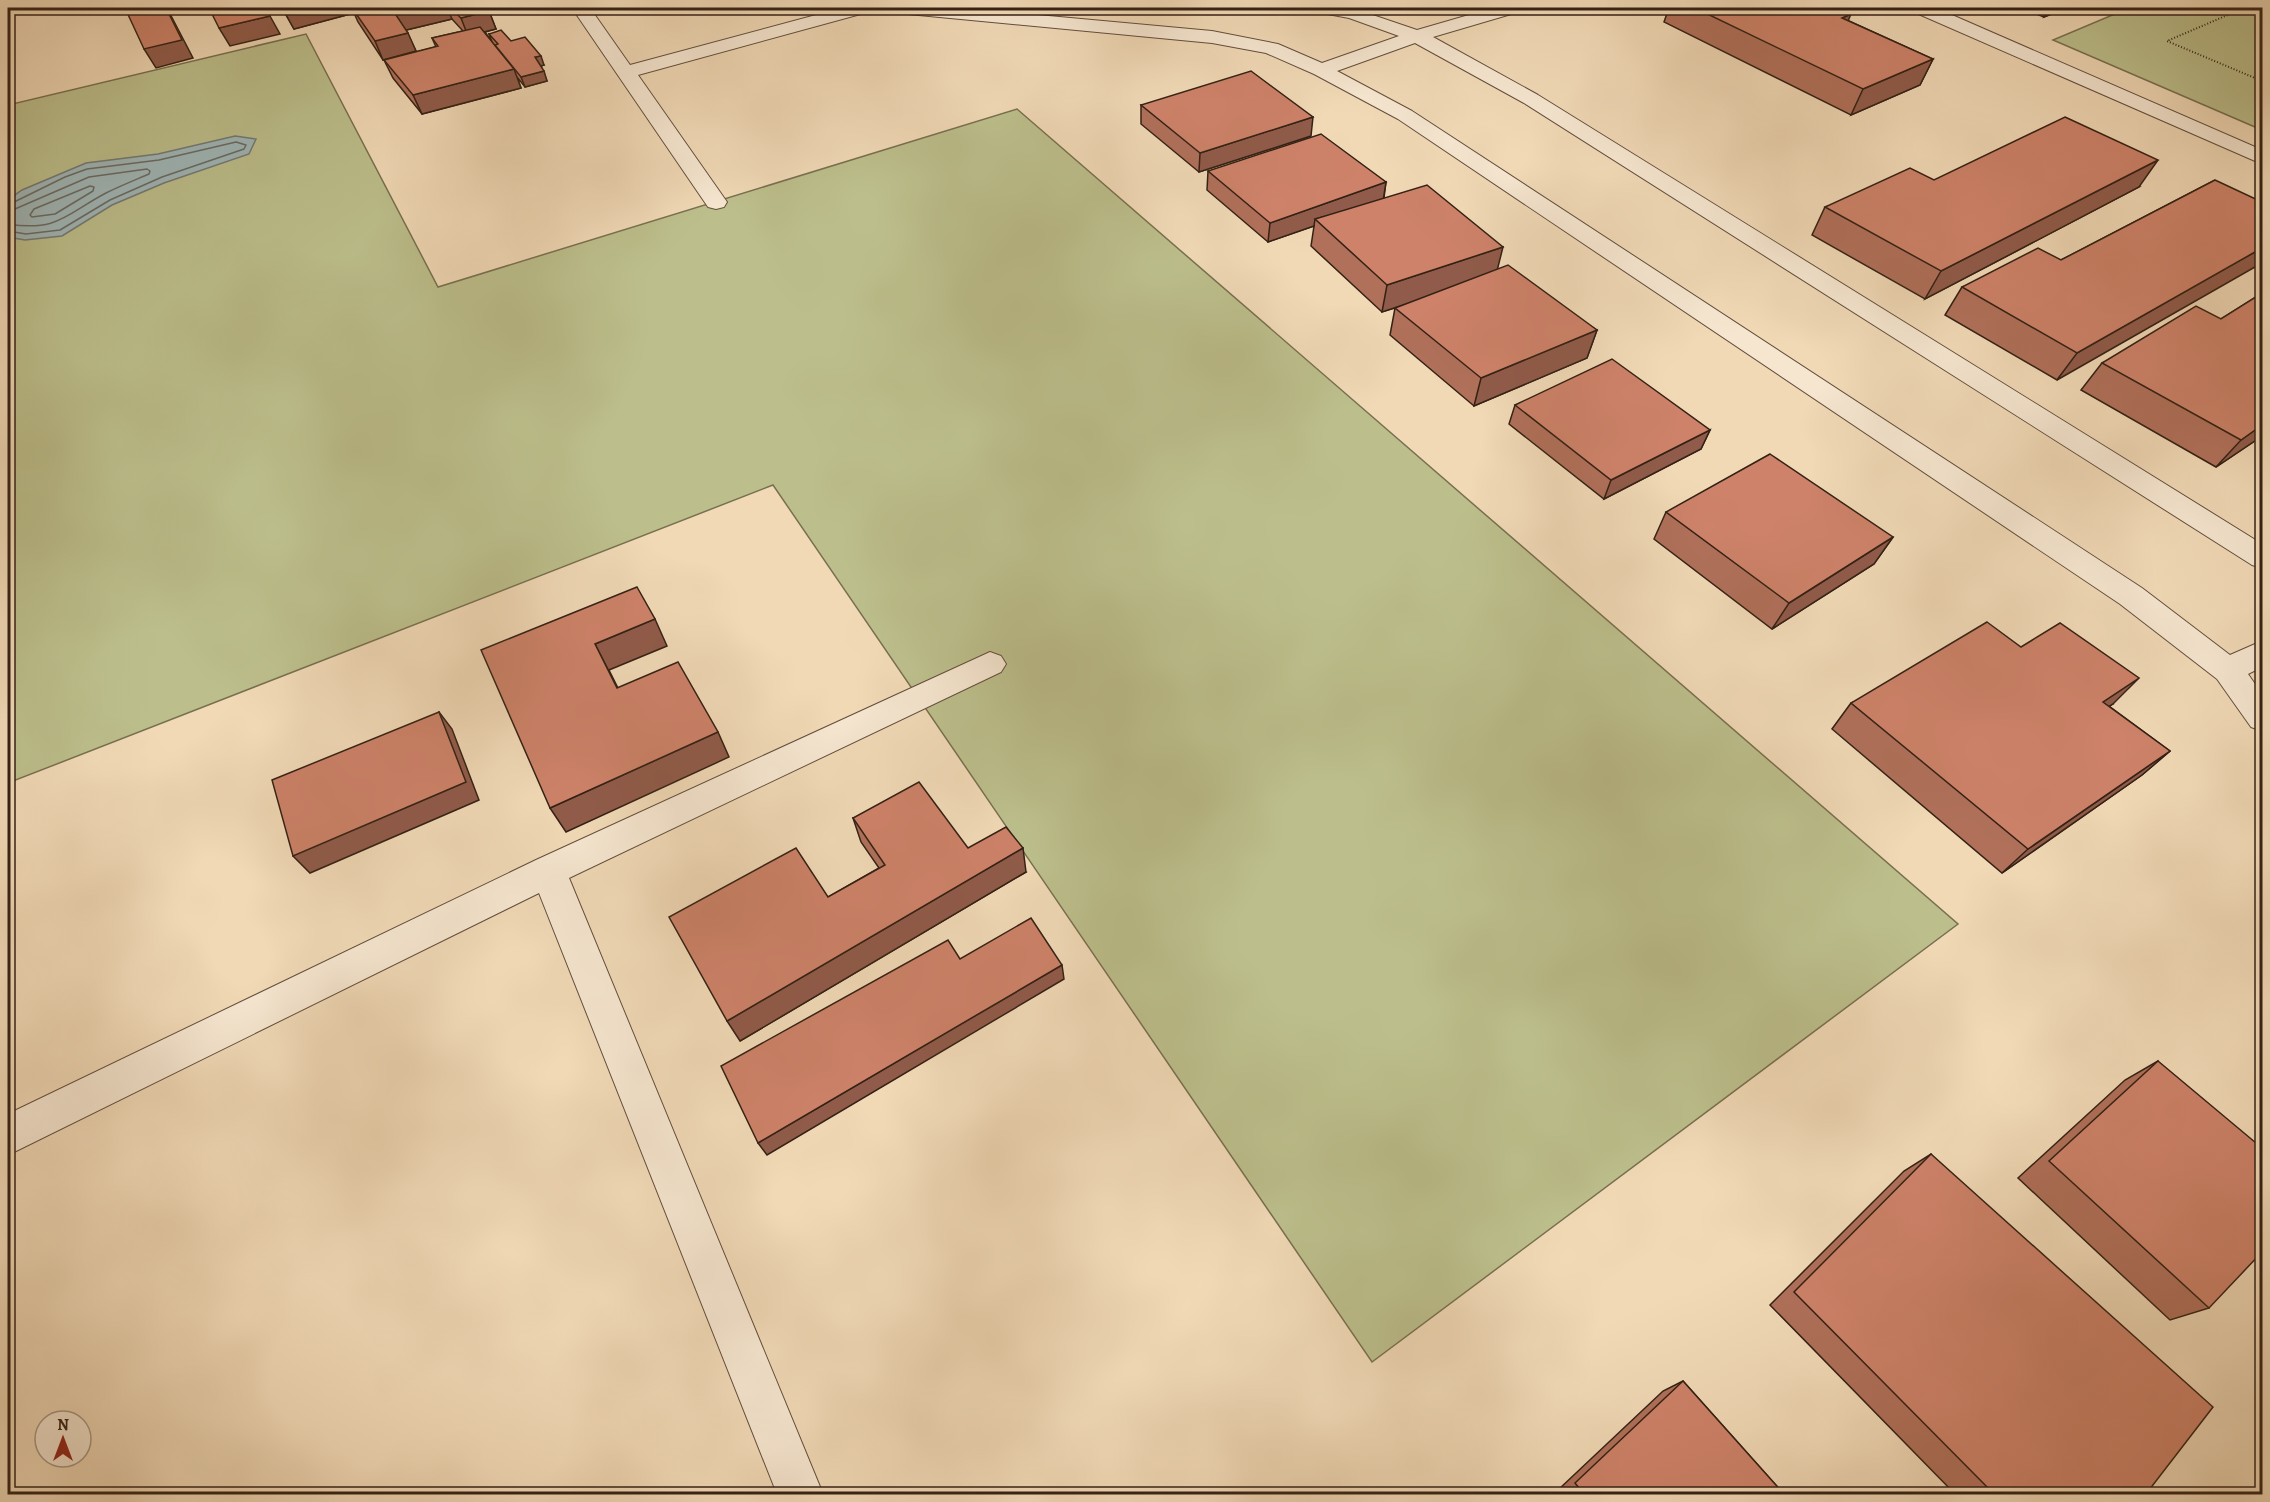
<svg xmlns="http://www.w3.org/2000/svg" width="2270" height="1502" viewBox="0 0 2270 1502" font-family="Alegreya,serif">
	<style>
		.green { fill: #bcbf8c; stroke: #787050; stroke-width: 1.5 }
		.water { fill: #9fb7b8; stroke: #747b77; stroke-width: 1.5 }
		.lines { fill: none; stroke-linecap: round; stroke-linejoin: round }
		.shore { stroke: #6a6c66; stroke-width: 1.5 }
		.minor-casing { stroke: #634f3d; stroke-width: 2 }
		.path { stroke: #342115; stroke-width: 2; stroke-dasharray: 1 2; stroke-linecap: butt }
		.minor { fill: #f6e6d0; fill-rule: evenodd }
		.wall { fill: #b0705a; stroke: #342115; stroke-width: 1.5 }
		.shaded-wall { fill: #905b4a; stroke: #342115; stroke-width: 1.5 }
		.building { fill: #cd8269; stroke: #342115; stroke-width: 1.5 }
	</style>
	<rect width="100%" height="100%" fill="#f1d9b6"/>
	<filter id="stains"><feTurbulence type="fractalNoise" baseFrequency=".00333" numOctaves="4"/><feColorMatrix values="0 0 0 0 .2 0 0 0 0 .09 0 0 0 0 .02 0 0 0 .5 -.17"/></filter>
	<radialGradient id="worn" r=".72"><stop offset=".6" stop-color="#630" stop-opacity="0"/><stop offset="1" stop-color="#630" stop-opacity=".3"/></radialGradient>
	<g class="green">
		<polygon points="2129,8 2262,8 2262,130 2053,40"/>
		<polygon points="306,34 438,287 1017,109 1958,924 1372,1362 773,485 8,783 8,105"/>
	</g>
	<polygon class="water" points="235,136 256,139 249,154 164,183 112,205 62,236 25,240 8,237 8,200 22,190 86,163 158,154"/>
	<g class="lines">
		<g class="shore">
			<polygon points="90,186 94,187 93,191 55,214 32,217 30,215 34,209"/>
			<polyline points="8,205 65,177 87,169 159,160 236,142 246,145 244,149 162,177 110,200 60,230 26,234 8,231"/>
			<path d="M 8,212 L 89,177 L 147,169 L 150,171 L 149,174 C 135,180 120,186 106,193 C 66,214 58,232 8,224"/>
		</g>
		<defs>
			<g id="minor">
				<polygon points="572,8 590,8 630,65 842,8 870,8 868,12 638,75 727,202 724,207 716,209 708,207"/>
				<polygon points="899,8 962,8 1212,31 1278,44 1322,63 1399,36 1349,18 1317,12 1315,8 1352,8 1417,30 1493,8 1520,8 1518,12 1433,37 1538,95 2262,544 2262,568 2252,565 1524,103 1415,43 1337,71 1412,111 2142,588 2230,655 2262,641 2262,667 2248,674 2262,694 2262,731 2251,727 2217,679 2120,604 1398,119 1314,74 1266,53 1212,43 908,14 901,12"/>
				<polygon points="1912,8 1936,8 2262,150 2262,164 1914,12"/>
				<polygon points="990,652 1001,656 1006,664 1001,672 569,878 823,1494 777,1494 539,893 8,1155 8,1114 536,860"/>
			</g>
		</defs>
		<use href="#minor" class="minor-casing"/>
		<polyline class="path" points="2244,8 2167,41 2262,81"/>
		<use href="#minor" class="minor"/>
	</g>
	<g class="wall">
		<polygon points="282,8 485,8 489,11 496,29 485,32 492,42 489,34 511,41 544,65 541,66 547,81 525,87 517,77 521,88 422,114 393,78 384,60 436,47 432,38 463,31 452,19 406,30 416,51 383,60 358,22 354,13 294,29"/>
		<polygon points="1669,8 1836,8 1849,21 1933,59 1920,85 1851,115 1664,22"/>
		<polygon points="2020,8 2067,8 2044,17"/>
		<polygon points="1141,105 1311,136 1199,172 1141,124"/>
		<polygon points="1208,171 1386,182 1384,198 1597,330 1587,358 1474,406 1390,335 1395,308 1398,307 1382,312 1311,246 1314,226 1268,242 1207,190"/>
		<polygon points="1934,180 2139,187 1925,299 1812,235 1825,207"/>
		<polygon points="2215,180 2057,380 1945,315 1962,287 2061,260"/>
		<polygon points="2262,293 2262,436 2216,467 2081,390 2102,363 2221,319"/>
		<polygon points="1515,405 1710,430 1701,449 1604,499 1509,424"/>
		<polygon points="1666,512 1893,537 1874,564 1772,629 1654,539"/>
		<polygon points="2021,647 2113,704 2109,706 2170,751 2142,775 2002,873 1832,729 1851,703"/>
		<polygon points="853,818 968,848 1026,872 740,1041 828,897 879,868 861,842"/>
		<polygon points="2158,1061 2209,1308 2170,1320 2018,1178 2125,1080"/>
		<polygon points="1931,1154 2146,1494 1955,1494 1770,1305 1904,1171"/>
		<polygon points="1683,1381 1784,1494 1562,1494 1558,1490 1663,1391"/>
	</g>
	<g class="shaded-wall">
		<polygon points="166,8 167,8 193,58 156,68 144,49"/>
		<polygon points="298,8 351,8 354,13 294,29 284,11"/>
		<polygon points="416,8 447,8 452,19 402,31 394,12"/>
		<polygon points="2049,8 2067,8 2044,17"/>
		<polygon points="489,11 496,29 468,36 461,18"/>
		<polygon points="1851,14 1840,40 1842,18"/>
		<polygon points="270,16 280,34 230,46 219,28"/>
		<polygon points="408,33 416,51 383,60 375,41"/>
		<polygon points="541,56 544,65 538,67 535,57"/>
		<polygon points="1933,59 1920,85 1851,115 1863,89"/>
		<polygon points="514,69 521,88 422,114 413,95"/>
		<polygon points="544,71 547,81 525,87 521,77"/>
		<polygon points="1313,117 1311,136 1199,172 1200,153"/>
		<polygon points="2158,160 2139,187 1925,299 1941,271"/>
		<polygon points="1386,182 1383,201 1315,219 1314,226 1268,242 1270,223"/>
		<polygon points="1503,247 1496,275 1382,312 1387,285"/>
		<polygon points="2262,248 2262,263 2057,380 2077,353"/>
		<polygon points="1597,330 1587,358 1474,406 1481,378"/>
		<polygon points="2262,425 2262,436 2216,467 2241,440"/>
		<polygon points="1710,430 1701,449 1604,499 1611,480"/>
		<polygon points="1893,537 1874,564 1772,629 1789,603"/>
		<polygon points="655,619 667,646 609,670 631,714 595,644"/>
		<polygon points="2139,678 2113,704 2077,727 2103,702"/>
		<polygon points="439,712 452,729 479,800 310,873 293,856"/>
		<polygon points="718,732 729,757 566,832 550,808"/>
		<polygon points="2170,751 2142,775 2002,873 2028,849"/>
		<polygon points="1023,848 1026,872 740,1041 727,1021"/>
		<polygon points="1062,965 1064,979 767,1155 758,1143"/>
	</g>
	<g class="building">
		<polygon points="125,8 166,8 182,40 144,49"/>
		<polygon points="209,8 265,8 270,16 219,28"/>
		<polygon points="282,8 298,8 284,11"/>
		<polygon points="352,8 416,8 394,12 408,33 375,41"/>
		<polygon points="450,8 485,8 489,11 461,18"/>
		<polygon points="1695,8 1836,8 1851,14 1842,18 1933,59 1863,89"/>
		<polygon points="480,27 514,69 413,95 384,60 438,46 432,38"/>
		<polygon points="501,30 511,41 525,37 541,56 535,57 544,71 521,77 495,45 498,44 489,34"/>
		<polygon points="1251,71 1313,117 1200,153 1141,105"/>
		<polygon points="2065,117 2158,160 1941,271 1825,207 1910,168 1934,180"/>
		<polygon points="1321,134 1386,182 1270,223 1208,171"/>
		<polygon points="2215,180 2262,202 2262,248 2077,353 1962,287 2038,248 2061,260"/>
		<polygon points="1427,185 1503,247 1387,285 1315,219"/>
		<polygon points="1508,265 1597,330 1481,378 1395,308"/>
		<polygon points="2262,293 2262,425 2241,440 2102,363 2196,306 2221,319"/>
		<polygon points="1612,359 1710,430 1611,480 1515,405"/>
		<polygon points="1770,454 1893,537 1789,603 1666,512"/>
		<polygon points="637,587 655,619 595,644 617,688 678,662 718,732 550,808 481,650"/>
		<polygon points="1987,622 2021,647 2060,623 2139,678 2103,702 2170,751 2028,849 1851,703"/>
		<polygon points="439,712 466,782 293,856 272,780"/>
		<polygon points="919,782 968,848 1006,827 1023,848 727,1021 669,917 796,848 828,897 885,865 853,818"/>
		<polygon points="1031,918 1062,965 758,1143 721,1066 948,940 960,959"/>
		<polygon points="2158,1061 2262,1148 2262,1252 2209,1308 2049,1161"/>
		<polygon points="1931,1154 2213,1407 2146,1494 1994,1494 1794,1292"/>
		<polygon points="1683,1381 1784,1494 1584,1494 1575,1483"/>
	</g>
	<rect width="2270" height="1502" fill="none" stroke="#f1d9b6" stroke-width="30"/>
	<rect x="9" y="9" width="2252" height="1484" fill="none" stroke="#342115" stroke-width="3"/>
	<rect x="15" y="15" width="2240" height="1472" fill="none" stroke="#342115" stroke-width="1.5"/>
	<g transform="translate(63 1439)"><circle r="28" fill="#f6e6d0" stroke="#a89785" stroke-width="1.5"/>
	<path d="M0-4.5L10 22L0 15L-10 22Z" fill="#8f2418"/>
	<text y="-9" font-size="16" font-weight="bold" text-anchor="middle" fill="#342115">N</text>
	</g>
	<rect width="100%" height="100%" filter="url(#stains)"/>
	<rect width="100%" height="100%" fill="url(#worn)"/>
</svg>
